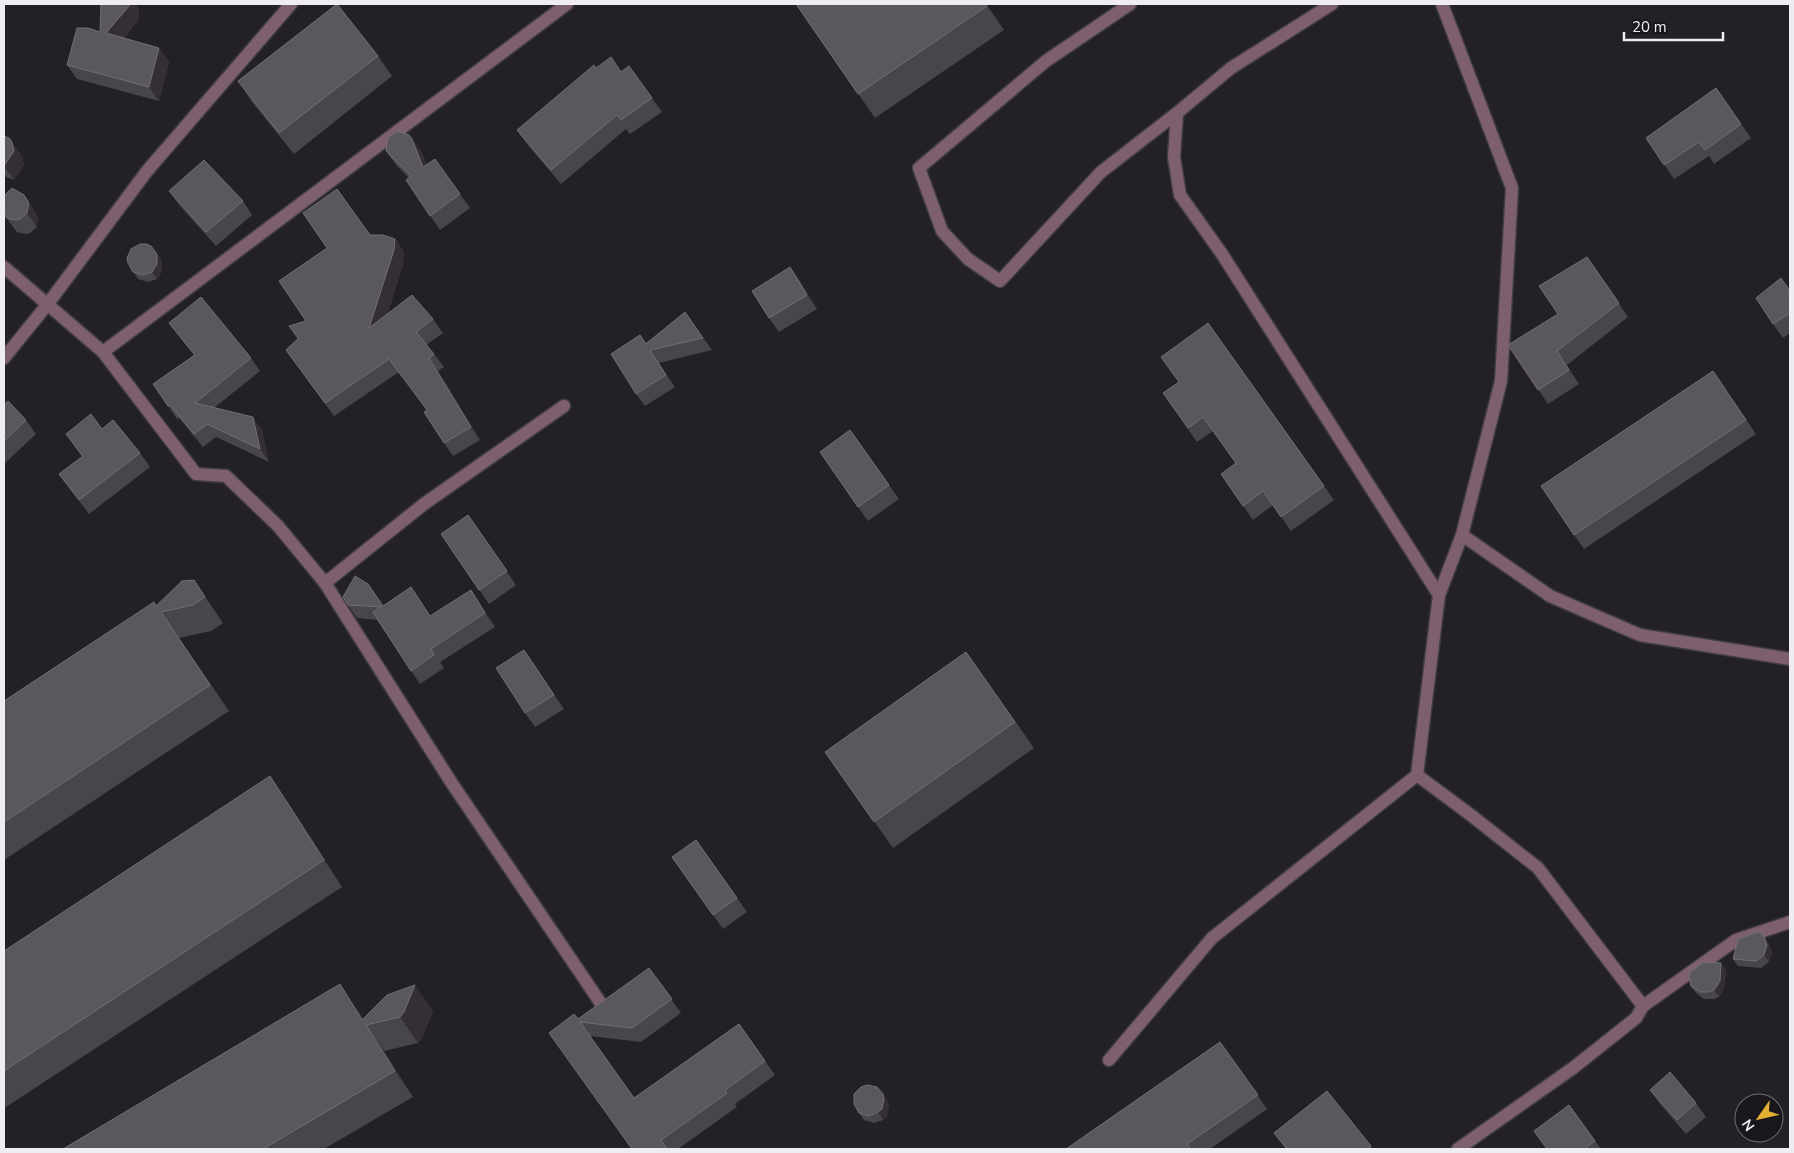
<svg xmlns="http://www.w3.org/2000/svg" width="1794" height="1153" viewBox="0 0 1794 1153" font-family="'Nunito Sans',sans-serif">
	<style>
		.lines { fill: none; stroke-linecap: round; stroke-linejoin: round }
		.minor-casing { stroke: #403d42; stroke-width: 15 }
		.minor { stroke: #7e5f6f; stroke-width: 12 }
		.wall { fill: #49464b }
		.shaded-wall { fill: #332f35 }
		.building { fill: #5b585d; stroke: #726f74 }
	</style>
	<rect width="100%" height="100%" fill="#232026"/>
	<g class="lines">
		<defs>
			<g id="minor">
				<polyline points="1130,4 1046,61 919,168 942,231 968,259 1000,281 1101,172 1177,113"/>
				<polyline points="1332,4 1231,68 1177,113 1174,157 1180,195 1222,254 1439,595"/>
				<polyline points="4,267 103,352 196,474 226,476 278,526 325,583 451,782 602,1005"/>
				<polyline points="103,352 567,4"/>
				<polyline points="4,358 47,305 147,171 291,4"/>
				<polyline points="1462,535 1550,596 1640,635 1790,659"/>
				<polyline points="325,583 424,504 564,406"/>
				<polyline points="1417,775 1472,816 1538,868 1643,1006"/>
				<polyline points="1109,1060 1212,938 1417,775 1439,595 1462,535 1501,381 1512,188 1442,4"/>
				<polyline points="1458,1149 1573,1068 1636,1018 1643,1006 1736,940 1790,922"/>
			</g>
		</defs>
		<use href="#minor" class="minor-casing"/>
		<use href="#minor" class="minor"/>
	</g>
	<g class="wall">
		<polygon points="796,4 986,4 1004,30 875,118"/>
		<polygon points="138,7 139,16 138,20 124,38 159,48 169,62 159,101 77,79 67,65 100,32"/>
		<polygon points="378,56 392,76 294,154 252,102 238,81"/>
		<polygon points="629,66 662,112 630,134 626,129 561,184 527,144 517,130 596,68 621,71"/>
		<polygon points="1716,88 1751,138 1714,164 1709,156 1674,179 1646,138"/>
		<polygon points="4,136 22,156 24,165 14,180 4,176"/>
		<polygon points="412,139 422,153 427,165 435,159 470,208 440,230 406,180 409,178 396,165 386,151"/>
		<polygon points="169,191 243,201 252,215 216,246 179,205"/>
		<polygon points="24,195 38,217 37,227 30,233 26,234 17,232 4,215 4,196"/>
		<polygon points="370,235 395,239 404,252 403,264 387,315 433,319 443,333 426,345 434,354 444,367 438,371 480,440 453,456 444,443 427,410 399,372 334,416 286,350 297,339 289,326 306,321 327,248"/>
		<polygon points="157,254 162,261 162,271 157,279 148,282 138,279 128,263"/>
		<polygon points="1587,257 1628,317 1567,365 1579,384 1548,404 1508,345 1558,314"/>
		<polygon points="790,267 800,281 817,309 779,332 769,318"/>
		<polygon points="1790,291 1790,333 1783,338 1773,324"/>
		<polygon points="685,312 712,350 659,363 675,387 645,406 636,394 646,343"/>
		<polygon points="169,323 251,358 260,371 214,408 262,430 269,462 216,437 203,447 179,418 177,419 153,384 194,355 178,335"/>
		<polygon points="1208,323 1334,500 1291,531 1273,505 1253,520 1221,474 1236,464 1213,431 1197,442 1163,393 1179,382"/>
		<polygon points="1713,371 1756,434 1584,549 1574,535"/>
		<polygon points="4,405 26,420 36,434 4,464"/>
		<polygon points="102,429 140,453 150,467 89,514 59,474 82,457 66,434"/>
		<polygon points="850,430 899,499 868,521 820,452"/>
		<polygon points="468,515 516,585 489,604 441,534"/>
		<polygon points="194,580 223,623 211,631 179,638 229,711 4,860 4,701 157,606"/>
		<polygon points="471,590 495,627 440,662 444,668 420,684 377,620 357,618 348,605 383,606 431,616"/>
		<polygon points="524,650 564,709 535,727 525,713"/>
		<polygon points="966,652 1034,748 893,848 825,752"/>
		<polygon points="288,802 342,887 6,1107 4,1104 4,951"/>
		<polygon points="696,840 747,912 723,929 672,857"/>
		<polygon points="1768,943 1772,952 1769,962 1761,968 1738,966 1733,959"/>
		<polygon points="1721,963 1726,970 1724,988 1719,997 1714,999 1704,999 1696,993 1691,986"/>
		<polygon points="649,968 681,1013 641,1042 590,1036 634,1098 739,1024 775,1075 735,1104 737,1107 678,1149 632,1149 578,1019"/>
		<polygon points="358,1010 363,1019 433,1011 422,1038 418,1043 384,1051 413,1097 324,1149 63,1149"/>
		<polygon points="1220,1042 1267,1109 1210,1149 1066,1149"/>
		<polygon points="1650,1090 1696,1103 1706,1117 1686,1134 1660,1104"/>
		<polygon points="1327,1091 1373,1149 1286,1149 1274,1133"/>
		<polygon points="883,1094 888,1102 889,1106 887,1116 883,1120 874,1123 864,1120 859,1113"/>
		<polygon points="1569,1105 1601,1149 1547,1149 1534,1131"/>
	</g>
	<g class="shaded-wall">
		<polygon points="129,4 136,4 138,7 139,16 138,20 116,47 106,33"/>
		<polygon points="159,48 169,62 159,101 149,87"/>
		<polygon points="412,139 422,153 433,181 423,167"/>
		<polygon points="12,142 22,156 24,165 14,180 4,166"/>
		<polygon points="24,195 38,217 37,227 27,213"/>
		<polygon points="395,239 404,252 403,264 378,342 369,328"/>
		<polygon points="157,254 162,261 162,271 157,279 152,272"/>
		<polygon points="790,267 800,281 817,309 807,295"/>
		<polygon points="650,350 659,363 675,387 666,375"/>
		<polygon points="1557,351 1567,365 1579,384 1569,370"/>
		<polygon points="429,358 438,371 480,440 471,427"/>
		<polygon points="253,417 262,430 269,462 260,449"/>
		<polygon points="471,590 480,603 495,627 485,613"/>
		<polygon points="524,650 534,664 564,709 554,695"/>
		<polygon points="270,776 288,802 342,887 324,860"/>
		<polygon points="1764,936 1768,943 1772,952 1769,962 1764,955"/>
		<polygon points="1721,963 1726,970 1724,988 1719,997 1714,990"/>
		<polygon points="340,984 358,1010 367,1025 366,1025"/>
		<polygon points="415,985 433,1011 422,1038 418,1043 400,1017"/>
		<polygon points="366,1025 384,1051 413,1097 395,1071"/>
		<polygon points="883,1094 888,1102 889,1106 887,1116 883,1120 878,1112"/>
	</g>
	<g class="building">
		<polygon points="101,4 129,4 129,6 106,33 159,48 149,87 67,65 77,28 88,28 100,32"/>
		<polygon points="337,4 378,56 279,133 238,81"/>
		<polygon points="796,4 986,4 987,6 858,94"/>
		<polygon points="611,57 621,72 629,66 652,98 621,120 617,115 551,170 517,130 594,65 596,68"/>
		<polygon points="1716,88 1741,124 1705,150 1699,142 1664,165 1646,138"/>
		<polygon points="396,132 400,132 409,135 412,139 423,167 435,159 460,194 430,216 406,180 411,176 386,151 388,138"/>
		<polygon points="4,136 9,138 12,142 14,151 4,166"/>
		<polygon points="204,160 243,201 206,232 169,191"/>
		<polygon points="12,188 24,195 29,203 27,213 20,219 16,220 7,218 4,214 4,196"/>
		<polygon points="337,189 370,235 383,235 395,239 394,250 369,328 412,295 433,319 416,332 434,354 429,358 471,427 444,443 424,412 427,410 389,359 325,403 286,350 299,338 289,326 306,321 279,281 327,248 303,213"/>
		<polygon points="140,244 146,244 151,246 157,254 157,264 152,272 143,275 133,272 128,263 127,258 131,249"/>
		<polygon points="1587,257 1619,303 1557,351 1569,370 1538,390 1508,345 1558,314 1539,286"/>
		<polygon points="790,267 807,295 769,318 752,291"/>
		<polygon points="1781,278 1790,291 1790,313 1773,324 1756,298"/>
		<polygon points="201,297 251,358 195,403 253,417 260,449 207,424 194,434 170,405 168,406 153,384 195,355 169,323"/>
		<polygon points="685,312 703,338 650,350 666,375 636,394 611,354 640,335 646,344"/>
		<polygon points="1208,323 1324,486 1281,517 1263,491 1243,506 1221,474 1236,463 1203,417 1188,428 1163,393 1179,382 1161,357"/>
		<polygon points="1713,371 1746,420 1574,535 1541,486"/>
		<polygon points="8,401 26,420 4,441 4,405"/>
		<polygon points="91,414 102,429 113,420 140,453 79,500 59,474 83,456 66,434"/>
		<polygon points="850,430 889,485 858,507 820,452"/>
		<polygon points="468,515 507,571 479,590 441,534"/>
		<polygon points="355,576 368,584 383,606 411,587 430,616 471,590 485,613 431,649 434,655 411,671 373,612 381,607 348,605 343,597"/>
		<polygon points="194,580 205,597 193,605 161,612 210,685 4,822 4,701 154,602 156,606 182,581"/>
		<polygon points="524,650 554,695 525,713 496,668"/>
		<polygon points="966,652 1015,722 874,822 825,752"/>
		<polygon points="270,776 324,860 4,1071 4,951"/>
		<polygon points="696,840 737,898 713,915 672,857"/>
		<polygon points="1758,932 1764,936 1767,945 1764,955 1756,961 1733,959 1738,939"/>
		<polygon points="1704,962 1721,963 1720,981 1714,990 1709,992 1700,992 1695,989 1691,986 1689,976 1690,972"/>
		<polygon points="649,968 672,999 632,1028 580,1022 634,1098 739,1024 765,1061 725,1090 727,1093 661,1140 667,1149 632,1149 549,1033 574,1014 578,1019"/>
		<polygon points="340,984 362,1020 387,995 415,985 404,1012 400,1017 366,1025 395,1071 263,1149 63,1149"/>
		<polygon points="1220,1042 1258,1095 1187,1144 1190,1149 1066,1149"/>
		<polygon points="1670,1072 1696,1103 1677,1120 1650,1090"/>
		<polygon points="867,1085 877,1087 883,1094 884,1099 882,1109 878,1112 869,1116 859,1113 854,1104 854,1094 861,1087"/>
		<polygon points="1327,1091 1371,1146 1367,1149 1287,1149 1274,1133"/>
		<polygon points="1569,1105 1595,1141 1584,1149 1547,1149 1534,1131"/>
	</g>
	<rect width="1794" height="1153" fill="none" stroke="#efedf1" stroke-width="10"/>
	<g transform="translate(1759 1118) rotate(236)"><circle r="24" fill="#1a171c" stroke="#6f6d71"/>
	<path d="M0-4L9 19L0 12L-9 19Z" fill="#e1af34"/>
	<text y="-8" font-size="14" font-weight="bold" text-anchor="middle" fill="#efedf1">N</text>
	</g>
	<path d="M1624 32v8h99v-8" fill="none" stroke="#efedf1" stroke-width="2.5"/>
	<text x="1632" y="32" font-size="15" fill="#efedf1" stroke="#1a171c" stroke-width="4" paint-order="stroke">20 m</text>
</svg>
